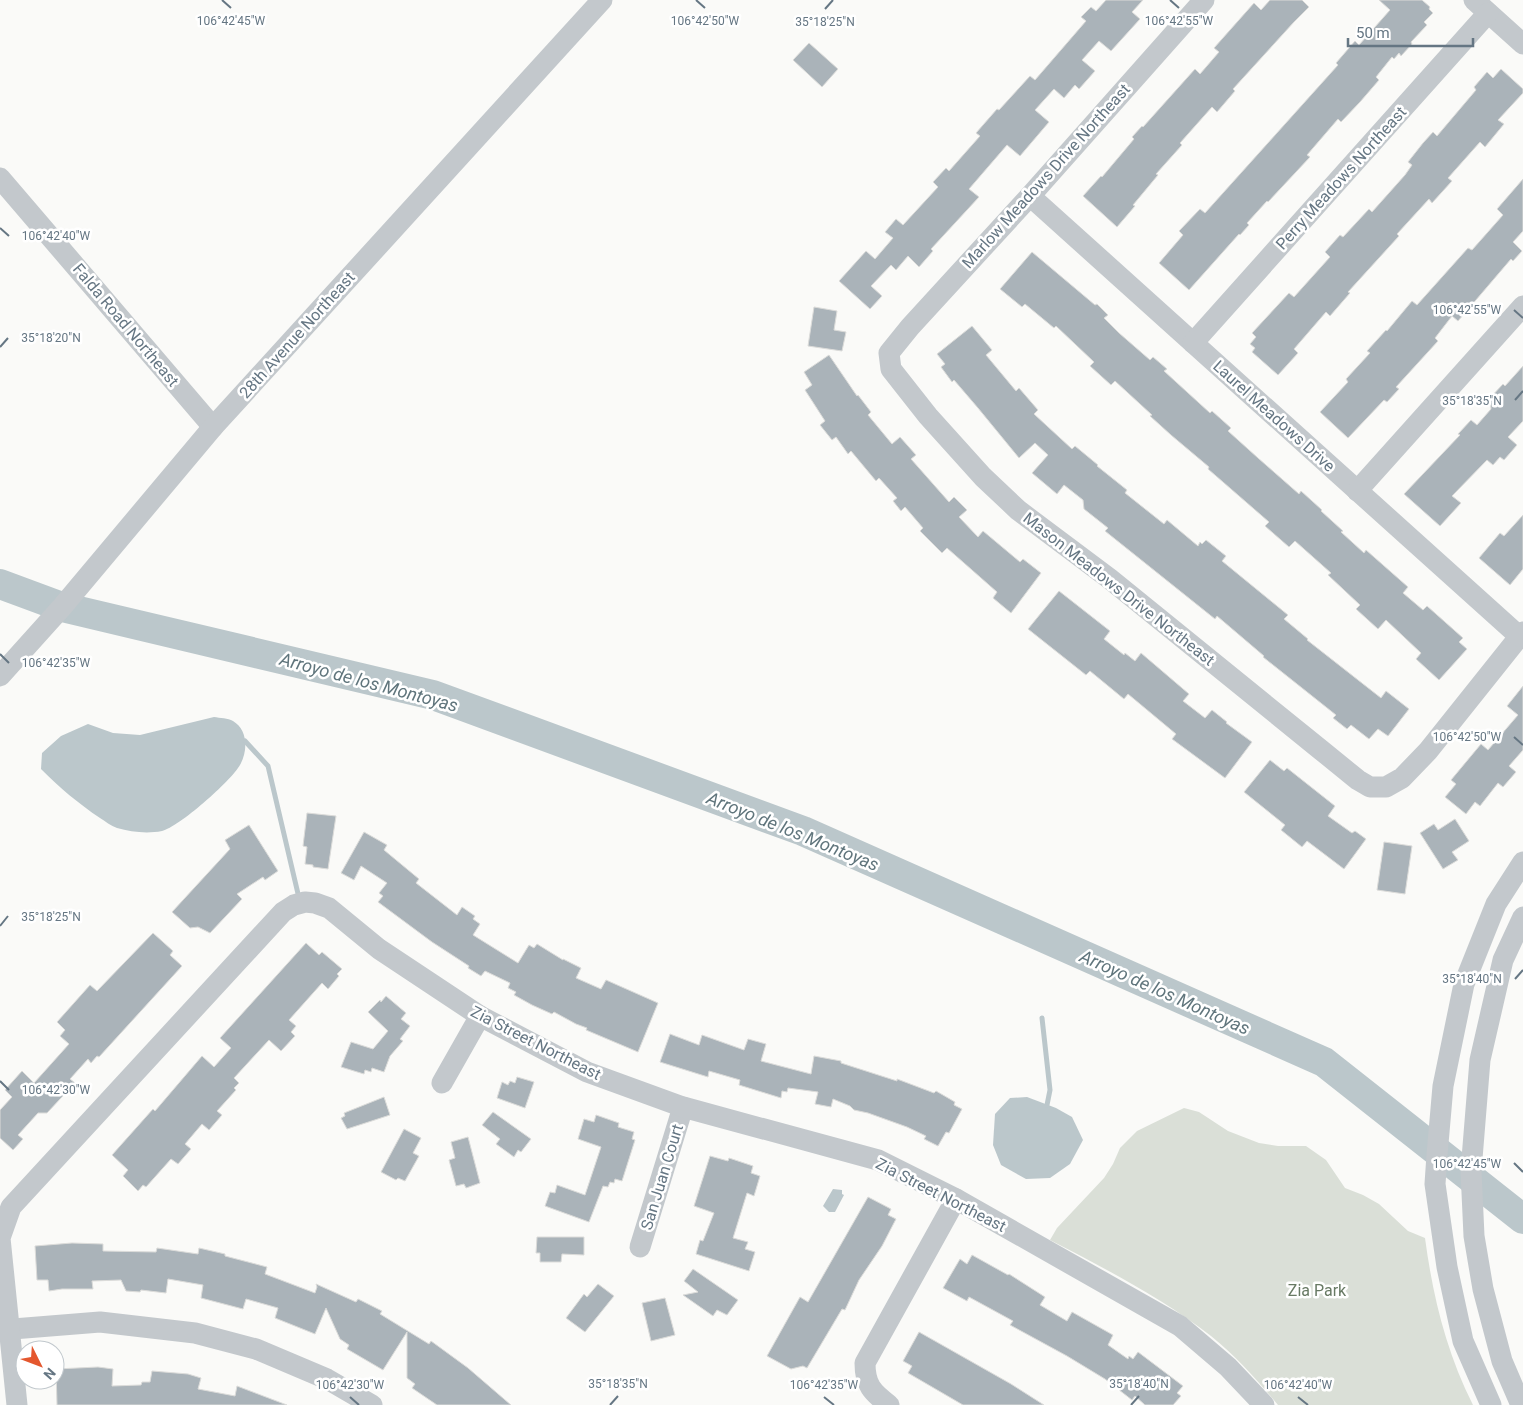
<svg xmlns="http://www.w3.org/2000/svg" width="1523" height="1405" viewBox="0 0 1523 1405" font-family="Roboto,sans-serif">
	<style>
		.green { fill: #dadfd7 }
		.water { fill: #bbc7cb }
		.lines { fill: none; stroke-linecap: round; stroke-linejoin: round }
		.stream { stroke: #bbc7cb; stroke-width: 5 }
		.river { stroke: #bbc7cb; stroke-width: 30 }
		.building { fill: #aab3b9; stroke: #dcdcda }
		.minor { stroke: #c3c8cc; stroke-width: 21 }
		.ticks { fill: none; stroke: #657683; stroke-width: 2 }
		.labels { text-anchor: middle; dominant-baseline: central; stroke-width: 5; stroke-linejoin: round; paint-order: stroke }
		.street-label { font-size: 16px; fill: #657683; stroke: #fff }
		.park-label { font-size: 16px; fill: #687a64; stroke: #fff }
		.water-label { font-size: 18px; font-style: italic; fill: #60757c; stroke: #fff }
		.ticks-label { font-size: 12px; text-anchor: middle; fill: #657683; stroke: #fff; stroke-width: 5; stroke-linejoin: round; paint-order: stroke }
	</style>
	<rect width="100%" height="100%" fill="#fafaf8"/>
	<path class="green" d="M 1184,1108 L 1199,1112 L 1228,1131 L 1259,1143 L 1278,1146 L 1306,1146 L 1326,1160 L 1345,1188 L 1363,1195 L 1379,1204 L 1408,1231 L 1425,1238 C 1433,1297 1446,1351 1473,1405 L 1278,1405 C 1258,1381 1236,1356 1211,1336 C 1162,1298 1106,1269 1050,1240 L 1057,1228 L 1104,1178 L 1113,1164 L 1120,1148 L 1137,1131 Z"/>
	<g class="water">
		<path d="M 214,717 C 220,718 228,718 233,721 C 248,730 248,751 240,765 C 231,781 179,827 162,831 C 147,834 131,832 117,828 C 111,826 105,821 100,818 C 79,804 60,788 41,769 L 42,753 L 61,736 L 88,724 L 113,733 L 140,735 Z"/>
		<polygon points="1027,1097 1056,1108 1072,1117 1083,1140 1070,1164 1050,1178 1026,1179 1001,1165 993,1145 995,1114 1010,1098"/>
		<polygon points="833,1189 842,1190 842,1194 844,1195 835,1212 829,1212 823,1206"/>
	</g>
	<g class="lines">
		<g class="stream">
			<polyline points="245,741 268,766 299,898"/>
			<polyline points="1042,1018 1050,1090 1047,1105"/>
		</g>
		<polyline class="river" points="0,584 62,607 433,695 803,831 1324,1062 1523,1219"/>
	</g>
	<g class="building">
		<polygon points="1106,0 1143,0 1132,12 1140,19 1111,51 1099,41 1082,60 1095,71 1079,89 1075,85 1064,98 1054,89 1035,110 1049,122 1020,156 1007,145 969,189 979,197 931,249 933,251 919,267 908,256 896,270 891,265 871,286 882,296 870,309 839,281 866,251 875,259 893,238 885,232 896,219 903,225 938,187 933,182 946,168 949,171 980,136 976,133 997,109 999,110 1030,76 1035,80 1086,21 1081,17 1091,7 1096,11"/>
		<polygon points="1270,0 1302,0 1309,7 1294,22 1233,89 1235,91 1217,112 1212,107 1180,143 1182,145 1156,174 1158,175 1133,205 1135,206 1117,227 1083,196 1101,176 1102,177 1134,139 1132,137 1142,126 1143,127 1195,69 1200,74 1219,52 1214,48 1254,3 1261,10"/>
		<polygon points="1379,0 1422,0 1430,7 1429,9 1433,13 1424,22 1427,25 1411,42 1412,44 1401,56 1399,53 1394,59 1392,57 1376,77 1379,80 1360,102 1341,122 1338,119 1307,155 1310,157 1268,202 1267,201 1247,223 1249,225 1240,235 1239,234 1189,290 1159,263 1183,235 1179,231 1200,209 1205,213 1338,65 1336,63 1355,41 1359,45 1390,10"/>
		<polygon points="809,43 838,69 822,87 793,60"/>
		<polygon points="1501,69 1523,89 1523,93 1498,120 1504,124 1485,147 1480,142 1448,178 1452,181 1432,203 1429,199 1397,234 1399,236 1348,292 1350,293 1330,316 1326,312 1294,349 1298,353 1278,375 1252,352 1255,348 1250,344 1256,337 1252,333 1289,293 1294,297 1330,257 1325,252 1340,235 1343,237 1369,209 1372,212 1405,175 1412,165 1408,162 1423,143 1433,132 1437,136 1476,90 1474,87 1487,72 1493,78"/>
		<polygon points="1523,179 1523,231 1513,242 1522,251 1513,261 1511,259 1458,321 1452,316 1435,338 1438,341 1396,387 1399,389 1387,402 1384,400 1348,438 1320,412 1348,382 1346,379 1370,353 1367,351 1386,330 1387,331 1412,301 1417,305 1468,248 1472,250 1503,215 1497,209"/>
		<polygon points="1032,252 1095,305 1097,304 1108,315 1104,318 1119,333 1150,360 1153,357 1167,369 1164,371 1210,413 1212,411 1231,428 1228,431 1258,458 1299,494 1301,491 1322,510 1321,511 1343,531 1341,532 1364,553 1366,550 1408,587 1403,593 1423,610 1427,606 1463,638 1459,642 1467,649 1439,680 1416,659 1421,653 1386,620 1378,629 1356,609 1360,605 1328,575 1331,573 1295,541 1289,547 1265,526 1269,522 1208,469 1209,467 1171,435 1150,416 1152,415 1115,381 1111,385 1090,366 1094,362 1056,326 1054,328 1025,304 1022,307 1000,289"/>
		<polygon points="814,307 837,311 834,330 846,332 842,351 808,346"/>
		<polygon points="972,326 992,350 986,355 1016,391 1019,388 1038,410 1034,414 1072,449 1075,446 1098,465 1097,466 1127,490 1125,493 1164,524 1167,520 1198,546 1200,542 1202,544 1206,540 1226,556 1222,561 1288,615 1284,619 1308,639 1307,640 1381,698 1386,691 1409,709 1388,736 1378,729 1369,739 1351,725 1347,729 1333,718 1336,715 1263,657 1264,656 1217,616 1215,619 1105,531 1108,528 1084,509 1083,500 1064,485 1057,494 1032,473 1048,455 1035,443 1019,458 978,408 954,380 952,382 941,367 945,364 937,354"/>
		<polygon points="829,355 857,396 858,395 871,412 868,415 892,444 900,437 916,455 911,459 949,502 954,497 967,510 959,517 978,537 983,531 1020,562 1023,559 1041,573 1011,613 993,598 997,592 947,548 942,553 920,531 923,528 905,507 901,511 893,501 897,498 879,478 876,481 851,451 848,454 836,437 832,440 820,425 825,421 805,390 812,385 804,372"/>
		<polygon points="1523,366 1523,421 1508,437 1517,445 1504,460 1500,457 1493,465 1487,460 1452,496 1461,503 1440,526 1404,494 1460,435 1458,434 1471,420 1477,425 1491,409 1490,398 1503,384 1505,386"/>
		<polygon points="1523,515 1523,569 1510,585 1479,558 1500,533 1504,536"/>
		<polygon points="1059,591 1110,631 1104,639 1124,655 1125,653 1135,661 1141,653 1189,694 1183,701 1205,718 1212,710 1227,722 1226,723 1252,742 1225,778 1172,739 1176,734 1128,694 1124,699 1090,671 1086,675 1028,629"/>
		<polygon points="1523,686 1523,750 1509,766 1516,772 1503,787 1498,783 1480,806 1475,802 1466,814 1445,797 1456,784 1451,780 1481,744 1488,750 1518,715 1507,706"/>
		<polygon points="1270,760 1284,771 1287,768 1335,806 1328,816 1352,833 1355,831 1366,839 1344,869 1307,841 1302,847 1281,830 1285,825 1244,792"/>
		<polygon points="307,813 336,816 328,869 313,867 313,865 305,864 307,847 303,846"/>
		<polygon points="1455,819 1469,841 1452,852 1458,860 1443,869 1420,833 1434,824 1438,830"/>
		<polygon points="249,825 278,871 265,880 263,877 237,894 242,899 210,933 198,927 190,928 172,912 230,849 225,840"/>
		<polygon points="364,832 387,845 384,850 419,879 416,883 457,915 462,907 475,916 473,919 480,924 473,935 518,963 529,945 534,948 537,944 563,960 563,959 581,968 576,978 601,989 606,980 658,1003 638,1052 586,1030 587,1028 576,1024 554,1012 552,1014 532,1005 514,995 516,992 508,988 510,983 485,971 481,976 468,968 469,966 432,942 378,902 383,896 379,893 387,883 361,866 354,880 341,873"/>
		<polygon points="1384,842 1412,846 1405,894 1377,890"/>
		<polygon points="153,933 173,951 170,955 182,966 99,1057 97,1056 91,1063 88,1059 70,1079 75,1083 47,1113 38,1113 18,1135 23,1139 13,1150 0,1138 0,1110 12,1097 5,1090 22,1071 34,1083 69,1044 60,1036 65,1030 57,1022 90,985 97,991"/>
		<polygon points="306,943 319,955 322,952 342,969 337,974 339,976 328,989 322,983 289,1020 296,1026 291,1032 295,1036 281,1051 269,1040 234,1078 239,1083 234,1088 236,1090 217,1111 222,1115 209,1130 202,1124 185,1144 191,1149 178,1164 171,1159 146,1187 143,1185 138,1191 123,1176 128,1170 112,1155 153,1109 155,1111 202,1056 214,1067 231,1048 220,1038"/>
		<polygon points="386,996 406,1013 401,1019 410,1026 400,1039 403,1041 390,1056 384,1072 372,1068 371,1072 365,1070 364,1074 341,1067 351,1042 373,1049 388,1031 368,1012 380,1000 381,1002"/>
		<polygon points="670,1034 699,1045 702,1035 744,1050 748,1039 766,1044 761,1061 811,1074 814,1056 841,1061 841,1063 897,1081 897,1079 934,1093 936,1091 955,1102 954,1105 962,1109 949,1133 946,1132 938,1146 924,1139 926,1136 907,1127 868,1113 854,1110 850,1106 833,1099 831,1107 815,1104 818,1092 788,1088 787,1092 782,1091 781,1098 739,1085 740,1080 709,1071 708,1077 660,1062"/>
		<polygon points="517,1077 534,1082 525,1108 497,1098 502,1082 508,1085 510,1081 515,1083"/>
		<polygon points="384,1097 390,1115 347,1129 341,1118 345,1116 344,1113"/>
		<polygon points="493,1112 531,1139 521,1152 518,1150 514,1157 496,1144 500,1139 482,1125"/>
		<polygon points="596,1115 619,1123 618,1127 634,1132 632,1139 635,1140 622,1181 615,1179 614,1183 610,1182 608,1187 603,1186 589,1222 545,1206 550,1192 555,1193 557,1185 585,1195 601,1147 578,1139 584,1119 594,1122"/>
		<polygon points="404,1129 421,1138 413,1153 419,1156 405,1181 398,1178 396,1180 381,1172"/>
		<polygon points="468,1137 480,1183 466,1188 464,1184 456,1186 449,1160 455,1158 451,1142"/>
		<polygon points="710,1156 728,1161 729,1158 753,1166 751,1173 760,1176 754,1196 747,1193 733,1238 748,1242 745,1249 755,1252 749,1271 696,1254 700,1240 703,1241 714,1213 694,1206"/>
		<polygon points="868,1197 891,1209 888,1215 896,1219 882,1246 859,1280 845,1310 842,1309 807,1368 803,1366 791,1369 767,1356 800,1297 808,1302"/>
		<polygon points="537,1237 584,1237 584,1255 562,1254 561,1262 540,1262 540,1253 536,1253"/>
		<polygon points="72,1243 103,1244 103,1251 156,1252 157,1248 198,1254 199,1248 225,1254 225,1256 267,1267 265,1274 315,1293 317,1287 316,1284 356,1302 358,1299 382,1311 380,1314 429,1344 431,1341 468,1368 511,1405 437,1405 412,1388 415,1384 407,1378 407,1332 383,1370 347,1349 349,1345 340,1339 326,1308 315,1334 275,1318 278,1308 246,1299 243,1309 201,1298 203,1285 168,1279 166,1293 141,1290 140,1292 126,1291 121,1280 92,1281 93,1289 62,1289 49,1291 48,1280 37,1280 35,1246"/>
		<polygon points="972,1255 1008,1275 1009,1274 1045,1297 1040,1305 1067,1321 1072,1312 1113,1335 1108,1345 1128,1359 1129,1356 1133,1359 1138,1352 1183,1386 1177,1393 1181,1396 1173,1405 1145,1405 1135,1396 1132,1400 1105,1379 1067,1356 1010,1325 1013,1321 969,1297 967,1301 943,1288 960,1259 967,1264"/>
		<polygon points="693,1269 738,1300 727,1315 717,1310 713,1316 683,1295 698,1292 684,1281"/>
		<polygon points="598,1284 614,1296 585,1332 566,1318 584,1294 587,1297"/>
		<polygon points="665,1298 675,1335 651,1341 642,1303"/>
		<polygon points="919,1332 1011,1384 1044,1405 963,1405 908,1373 912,1366 903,1361"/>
		<polygon points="98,1367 113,1369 112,1386 141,1385 142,1382 150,1382 152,1371 188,1374 201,1378 198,1389 235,1396 237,1386 287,1405 57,1405 56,1369"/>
	</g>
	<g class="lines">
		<g class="minor">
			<polyline points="1204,0 1030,196 910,327 889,353 891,369 928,416 983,477 1018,510 1110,579 1321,750 1358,780 1370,787 1386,787 1402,778 1428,751 1523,632"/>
			<polyline points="1474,0 1523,44"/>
			<polyline points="0,178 213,427"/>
			<polyline points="1030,196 1519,636"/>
			<polyline points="1193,343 1488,13"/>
			<polyline points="1357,491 1523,306"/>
			<polyline points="0,676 62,607 213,427 602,0"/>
			<polyline points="442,1083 480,1016"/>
			<polyline points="640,1247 683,1107"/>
			<polyline points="0,1330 100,1322 195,1333 256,1349 327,1379 372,1405"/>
			<polyline points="17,1405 0,1238 11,1207 283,912 294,905 305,902 315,903 329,908 379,949 480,1016 587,1072 683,1107 878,1160 956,1199 1180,1326 1228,1367 1264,1405"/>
			<path d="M 889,1405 C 872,1392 865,1385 865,1363 L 956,1199"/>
			<polyline points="1491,1405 1463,1341 1447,1267 1435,1184 1437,1155 1443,1086 1464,984 1496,904 1523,862"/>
			<polyline points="1521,1405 1502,1361 1483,1289 1474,1236 1471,1171 1480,1060 1503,960 1523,917"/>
		</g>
	</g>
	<path class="ticks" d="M 222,0 L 231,8M 696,0 L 705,8M 1170,0 L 1179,8M 825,9 L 833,0M 0,228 L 9,236M 1514,310 L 1523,318M 0,347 L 8,338M 1515,400 L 1523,391M 0,654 L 9,663M 1514,737 L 1523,745M 0,926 L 8,916M 1515,979 L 1523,970M 0,1081 L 9,1090M 1514,1163 L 1523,1172M 350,1397 L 359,1405M 824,1397 L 834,1405M 1298,1397 L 1308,1405M 610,1405 L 618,1396M 1131,1405 L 1139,1396"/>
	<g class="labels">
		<g class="street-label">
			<text transform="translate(1046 176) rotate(-48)">Marlow Meadows Drive Northeast</text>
			<text transform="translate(1341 178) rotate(-48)">Perry Meadows Northeast</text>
			<text transform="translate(126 325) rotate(50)">Falda Road Northeast</text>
			<text transform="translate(297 335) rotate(-48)">28th Avenue Northeast</text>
			<text transform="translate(1274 416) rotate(42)">Laurel Meadows Drive</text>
			<text transform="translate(1119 589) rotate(38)">Mason Meadows Drive Northeast</text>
			<text transform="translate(536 1043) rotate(27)">Zia Street Northeast</text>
			<text transform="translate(662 1177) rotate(-73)">San Juan Court</text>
			<text transform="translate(941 1195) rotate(27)">Zia Street Northeast</text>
		</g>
		<g class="park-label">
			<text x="1317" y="1290">Zia Park</text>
		</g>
		<g class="water-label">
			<text transform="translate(369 682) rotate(15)">Arroyo de los Montoyas</text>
			<text transform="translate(793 831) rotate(22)">Arroyo de los Montoyas</text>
			<text transform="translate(1165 992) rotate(24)">Arroyo de los Montoyas</text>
		</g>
	</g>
	<g class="ticks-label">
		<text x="231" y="25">106°42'45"W</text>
		<text x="705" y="25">106°42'50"W</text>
		<text x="1179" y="25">106°42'55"W</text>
		<text x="825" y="26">35°18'25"N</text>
		<text x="56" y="240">106°42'40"W</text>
		<text x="1467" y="314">106°42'55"W</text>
		<text x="51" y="342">35°18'20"N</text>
		<text x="1472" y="405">35°18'35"N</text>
		<text x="56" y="667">106°42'35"W</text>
		<text x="1467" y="741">106°42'50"W</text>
		<text x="51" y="921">35°18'25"N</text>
		<text x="1472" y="983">35°18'40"N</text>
		<text x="56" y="1094">106°42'30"W</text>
		<text x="1467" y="1168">106°42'45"W</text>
		<text x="618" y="1388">35°18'35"N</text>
		<text x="1139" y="1388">35°18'40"N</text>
		<text x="350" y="1389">106°42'30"W</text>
		<text x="824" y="1389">106°42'35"W</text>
		<text x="1298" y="1389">106°42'40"W</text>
	</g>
	<g transform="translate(40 1365) rotate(132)"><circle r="24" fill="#ffffff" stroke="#c1c8cd"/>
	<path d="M0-4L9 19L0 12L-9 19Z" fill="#e4572e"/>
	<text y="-8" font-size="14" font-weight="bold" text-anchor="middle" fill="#657683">N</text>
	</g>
	<path d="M1348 38v8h125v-8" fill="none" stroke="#657683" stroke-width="2.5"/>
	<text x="1356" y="38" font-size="15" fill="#657683" stroke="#ffffff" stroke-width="4" paint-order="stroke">50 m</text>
</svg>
